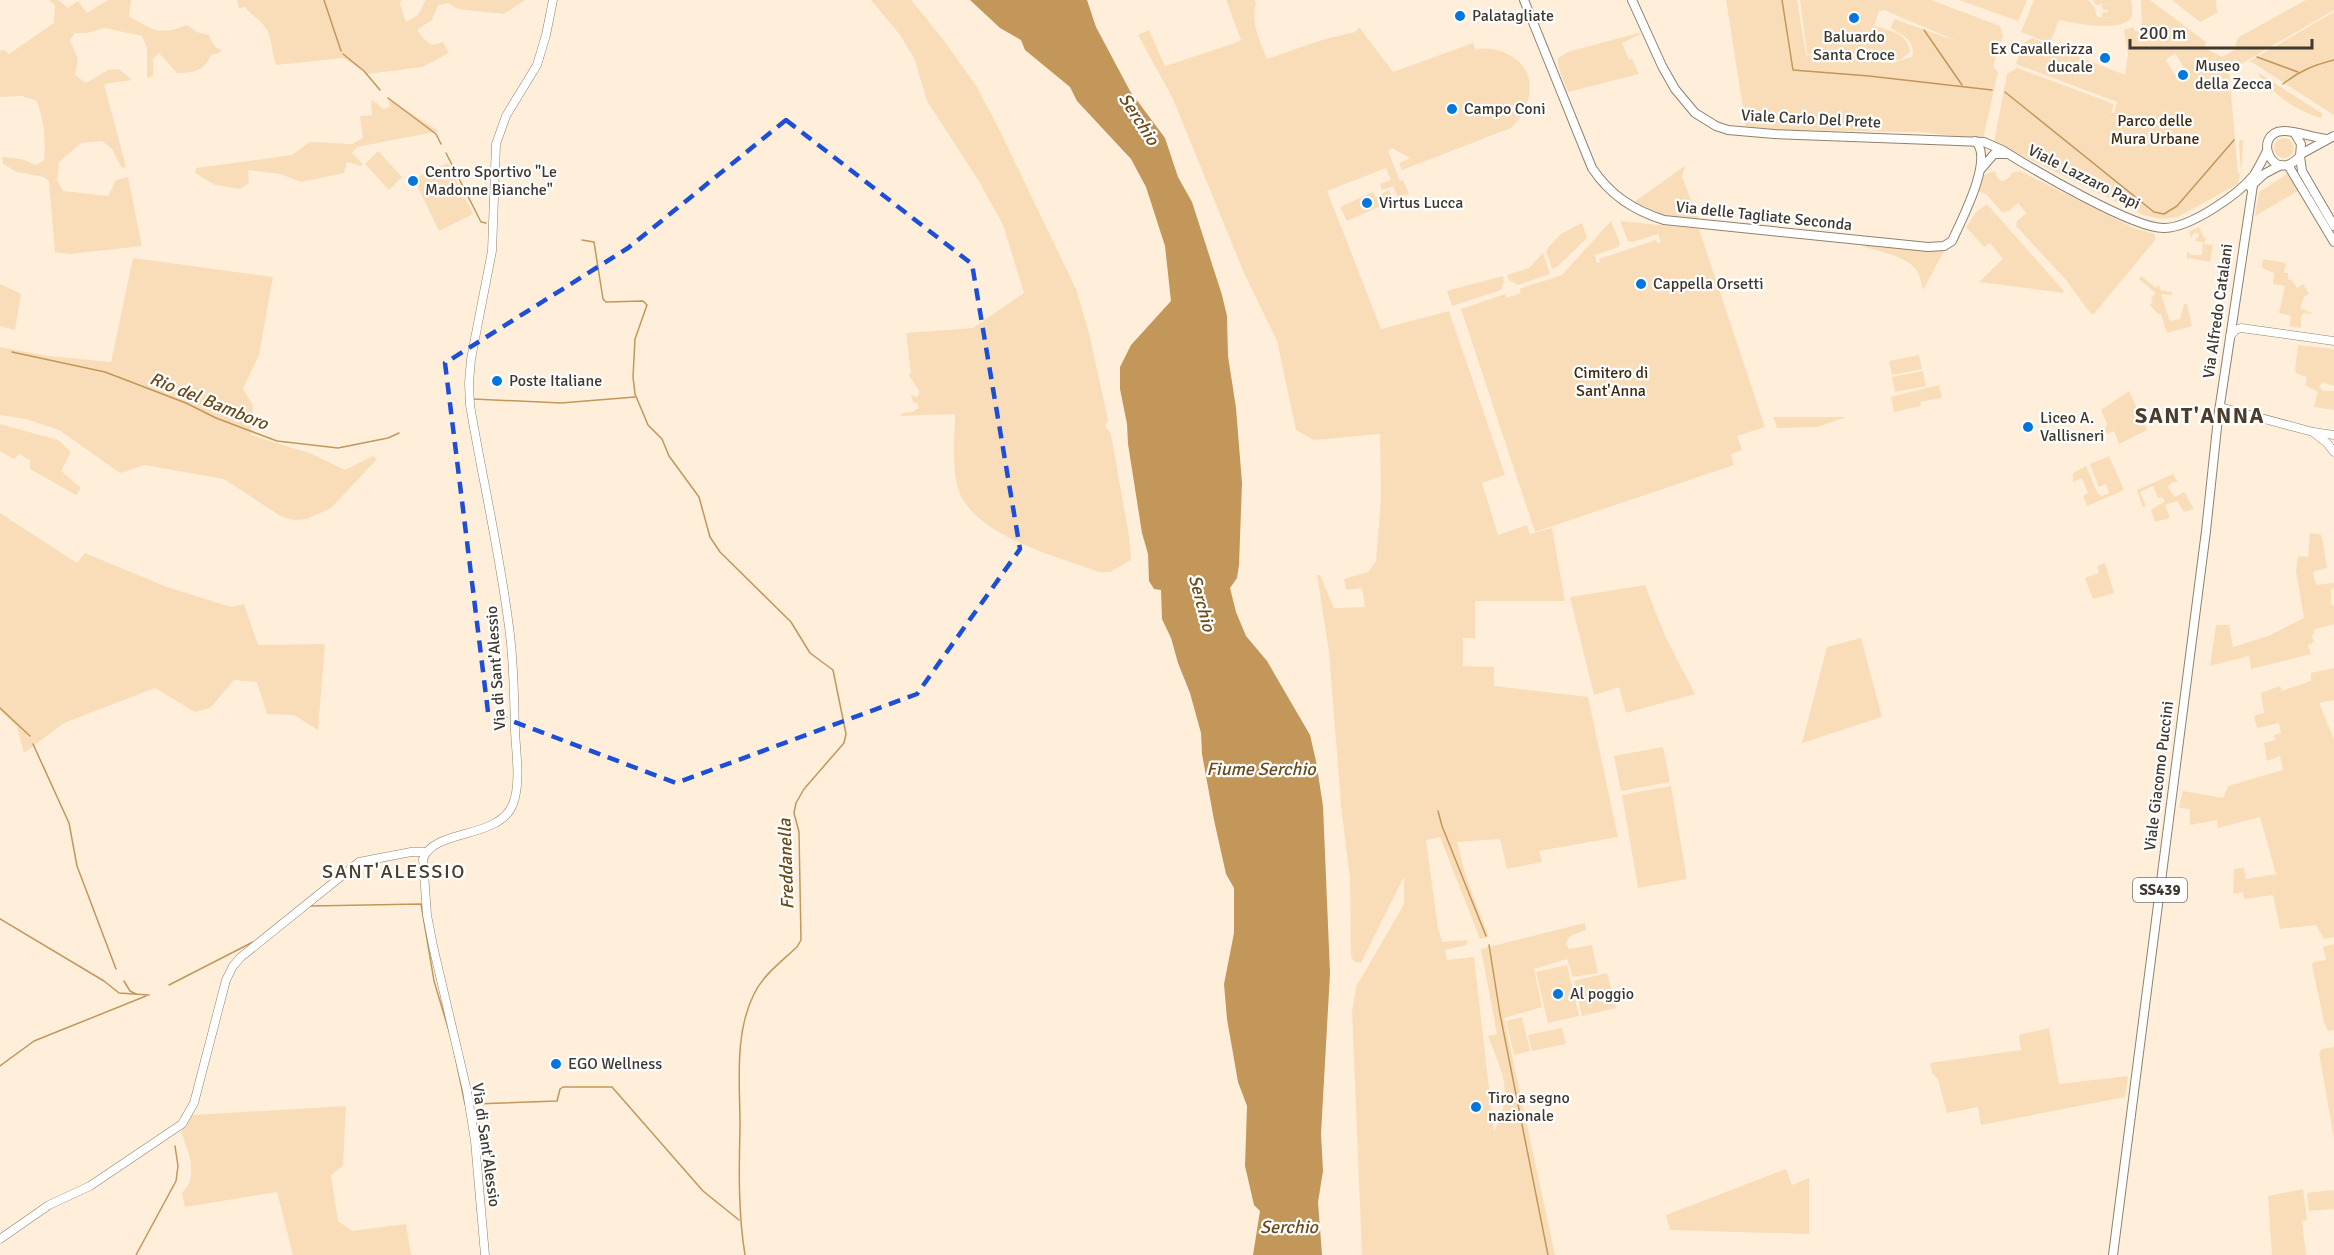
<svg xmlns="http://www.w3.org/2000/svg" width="2334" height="1255" viewBox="0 0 2334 1255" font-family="Signika,sans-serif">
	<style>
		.green { fill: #f9ddb9; fill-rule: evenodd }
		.water { fill: #c39659 }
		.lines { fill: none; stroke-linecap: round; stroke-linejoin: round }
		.stream { stroke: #c39659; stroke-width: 1.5 }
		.secondary-casing { stroke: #8f816f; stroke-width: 9 }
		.primary-casing { stroke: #8f816f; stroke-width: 10 }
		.secondary { stroke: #fff; stroke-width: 8 }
		.primary { stroke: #fff; stroke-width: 8 }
		.marked { fill: none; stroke: #1d4ed8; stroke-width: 4.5; stroke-dasharray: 12 8; stroke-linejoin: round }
		.poi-dot { fill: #0077de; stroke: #fff; stroke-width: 2 }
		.labels { text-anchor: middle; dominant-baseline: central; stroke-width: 4.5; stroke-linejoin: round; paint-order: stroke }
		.shield { fill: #fff; stroke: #78746e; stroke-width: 1.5 }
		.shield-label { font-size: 15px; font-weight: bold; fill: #3e3830 }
		.poi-label { font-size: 16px; fill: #3e3830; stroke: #fff; text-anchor: start }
		.street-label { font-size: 16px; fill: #3e3830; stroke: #fff }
		.park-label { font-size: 16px; fill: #3e2b0f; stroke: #fff }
		.water-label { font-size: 18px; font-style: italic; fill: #6a4b1c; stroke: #fff }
		.quarter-label { font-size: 20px; letter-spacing: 1.5px; fill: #4a3d2d; stroke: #fff }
		.district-label { font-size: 22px; font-weight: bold; letter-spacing: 1.5px; fill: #4a3d2d; stroke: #fff }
	</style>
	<rect width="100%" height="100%" fill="#ffefda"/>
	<g class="green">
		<path d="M 49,0 L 58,0 L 68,8 L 78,1 L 87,13 L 108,0 L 131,0 L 129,16 C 152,30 160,36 187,25 L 197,32 L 209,35 C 212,42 214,48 222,50 L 219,53 L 211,55 C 204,71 194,73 177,73 L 159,53 L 153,59 L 153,76 L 147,78 L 147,48 L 142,36 L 105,28 L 87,33 L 75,33 L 70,40 L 78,59 L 75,75 L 86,83 L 108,70 L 119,69 L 132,80 L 104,84 L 126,167 L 122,168 L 112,149 L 102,141 L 81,143 L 59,162 L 57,180 L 63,191 L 108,196 L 116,180 L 128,177 L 142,246 L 70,254 L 55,252 L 49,181 L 44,177 L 17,172 L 3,164 L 2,157 L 21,159 L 36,165 L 44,160 C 46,142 44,117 36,100 L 21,96 L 0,97 L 0,51 L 4,50 L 9,54 L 54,23 L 55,5 Z"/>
		<path d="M 237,0 L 401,0 L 400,4 L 406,22 L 418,15 L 426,0 L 525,0 L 504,14 L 458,9 L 448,3 L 438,5 L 432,20 L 417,30 L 425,40 L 432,45 L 443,42 L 449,53 L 422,67 L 367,74 L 344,58 L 276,65 C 272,54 272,42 268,32 C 263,21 252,16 245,7 L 239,8 Z"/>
		<path d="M 871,0 L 911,0 L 942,38 L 977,87 L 1000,131 L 1076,289 L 1089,333 L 1108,420 L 1105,426 L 1111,434 L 1129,536 L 1131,560 L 1110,572 L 1099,572 C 1058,557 987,539 963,500 C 950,478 955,438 955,414 L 902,416 L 901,413 L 912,412 L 919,408 L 917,403 L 913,402 L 911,395 L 918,397 L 919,391 L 909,375 L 911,372 L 906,333 L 973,328 L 1024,293 L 1003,225 L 980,183 L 927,101 L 914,58 L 900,35 Z"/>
		<path d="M 1226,0 L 1255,0 L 1256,4 C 1250,21 1261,44 1267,59 L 1322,40 L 1355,32 L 1359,27 L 1393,72 L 1473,43 L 1476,50 C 1485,47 1494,49 1503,52 C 1540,66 1535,105 1511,128 L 1402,170 L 1399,163 L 1410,158 L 1392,148 L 1388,151 L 1400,181 L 1403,180 L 1409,194 L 1398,198 L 1393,186 L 1382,190 L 1380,184 L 1391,180 L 1386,168 L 1327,191 L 1381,329 L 1449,311 L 1505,475 L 1482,483 L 1498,535 L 1527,525 L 1530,534 L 1552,528 L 1565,601 L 1475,601 L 1475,638 L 1463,638 L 1463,666 L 1494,667 L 1494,686 L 1588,697 L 1618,837 L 1539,851 L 1542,862 L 1507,869 L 1500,839 L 1457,842 L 1466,877 L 1489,937 L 1480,939 L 1440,837 L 1426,840 L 1438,928 L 1442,942 L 1467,940 L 1467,945 L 1445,950 L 1447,960 L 1474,957 L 1494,1132 C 1514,1090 1503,1076 1488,1036 L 1497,1034 L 1481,949 L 1585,923 L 1586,930 L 1570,936 L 1566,944 L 1569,949 L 1592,945 L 1598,973 L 1573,977 L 1567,959 L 1534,969 L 1542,1007 L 1504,1018 L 1555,1255 L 1362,1255 L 1352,1011 L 1356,987 L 1404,904 L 1404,877 L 1361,963 L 1355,962 L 1351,957 L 1350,879 L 1341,805 L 1329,652 L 1317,575 L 1320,575 L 1334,608 L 1365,607 L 1362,588 L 1346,590 L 1344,579 L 1368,572 L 1376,561 L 1381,499 L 1380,434 L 1314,440 L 1296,430 L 1277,341 L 1244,273 L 1173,99 L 1138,35 L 1149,30 L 1165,66 L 1235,43 L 1241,40 Z"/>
		<path d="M 1726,0 L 1797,0 L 1806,55 L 1892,63 L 1912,57 C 1916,41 1904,36 1891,28 L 1894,19 L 1959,42 L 1884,10 L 1879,11 L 1874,26 C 1889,30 1909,34 1910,52 L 1900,60 L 1893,61 L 1807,54 L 1800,0 L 1931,0 L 2000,26 L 2003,36 L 1993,66 L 1998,72 L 1983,139 L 1920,132 L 1769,130 L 1746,127 Z"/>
		<polygon points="1959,0 2027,0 2018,21"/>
		<path d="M 2034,0 L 2088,0 L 2095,8 L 2097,17 L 2114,18 L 2102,18 L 2102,13 L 2108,12 L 2108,10 L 2103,10 L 2102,5 L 2112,3 L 2096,5 L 2093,1 L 2094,0 L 2131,0 C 2132,4 2133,11 2132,15 C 2128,34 2071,23 2059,20 L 2050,43 L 2021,32 Z"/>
		<path d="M 2141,0 L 2150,0 L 2206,42 L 2205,48 L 2222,57 L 2236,49 L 2236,43 L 2239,37 L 2306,0 L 2334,0 L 2334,10 L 2229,71 L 2238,173 L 2241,173 L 2239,143 L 2240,140 L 2243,140 L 2242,165 L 2238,184 L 2178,217 L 2162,219 L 2143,215 L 1994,142 L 2007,74 L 2017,68 L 2114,104 L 2111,113 L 2114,113 L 2117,102 L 2016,64 L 2024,43 L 2032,38 L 2125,75 L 2128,54 L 2124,30 L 2133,27 L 2135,31 L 2142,30 ZM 2175,53 L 2188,74 L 2178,80 L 2166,60 Z"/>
		<polygon points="2172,0 2216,0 2217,13 2200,22"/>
		<polygon points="2334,12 2334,115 2250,61"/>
		<polygon points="1638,33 1641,34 1622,43 1629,60 1632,59 1639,74 1568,92 1558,66 1558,58 1568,52"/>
		<path d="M 2257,72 L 2323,114 L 2321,118 C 2297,111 2271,94 2257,72 Z"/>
		<polygon points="388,99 439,131 357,147 352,153 363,164 361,166 347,162 344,173 301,182 280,174 248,170 249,183 240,189 215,185 195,173 196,168 292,155 310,142 352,144 363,138 360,116 372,115 371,100 377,103 383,109 390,107"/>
		<circle cx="2284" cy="148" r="10"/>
		<polygon points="378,151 402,177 389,190 365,164"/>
		<polygon points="448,163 473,214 439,231 414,179"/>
		<polygon points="1685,166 1682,177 1699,220 1663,215 1634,202"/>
		<polygon points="1995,171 1998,179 2003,181 2011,176 2011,173 2020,171 2134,228 2155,234 2155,240 2094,314 2091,314 2066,280 2016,226 2017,221 2026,213 2018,203 2009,211 2002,212 1986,194 1977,191 1984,175"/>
		<polygon points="2287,174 2298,191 2255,216 2259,192"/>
		<polygon points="1389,190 1394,200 1347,221 1340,207 1373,192 1376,197"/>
		<polygon points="1987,204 2063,290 2064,293 1979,282 2003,259 1990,243 1984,247 1966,227 1977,211"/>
		<polygon points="1611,221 1620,244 1618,247 1595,255 1597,263 1600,262 1599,259 1656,240 1657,243 1661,242 1658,234 1632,242 1628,241 1620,221 1699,229 1765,427 1737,436 1742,450 1731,454 1734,465 1535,532 1461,309 1505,294 1506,298 1521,293 1519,289 1562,275"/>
		<polygon points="1582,223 1587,238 1557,267 1552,269 1546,250 1561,234"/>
		<polygon points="2199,227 2204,238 2208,237 2205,240 2204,244 2211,245 2213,244 2210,262 2188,258 2187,262 2187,251 2191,255 2202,255 2203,242 2194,241 2199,236 2198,233 2194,233 2191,238 2189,232"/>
		<path d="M 1860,245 L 1945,249 L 1923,290 C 1921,282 1920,273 1914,267 C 1902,255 1876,251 1860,245 Z"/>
		<polygon points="1543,253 1550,274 1518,285 1509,280 1507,275 1529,268"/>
		<polygon points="133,258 273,277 259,355 243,389 253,405 251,435 312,454 345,470 373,456 377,459 331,508 307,519 294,520 282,517 224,479 144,465 120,473 59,430 26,419 0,415 0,347 48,356 111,362"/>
		<polygon points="2263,259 2286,263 2284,273 2288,273 2288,280 2291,279 2297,288 2303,284 2309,294 2304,297 2300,308 2314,314 2303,313 2301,317 2301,328 2289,326 2291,316 2279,313 2285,286 2273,284 2274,273 2262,268"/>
		<polygon points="1503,276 1504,281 1501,290 1452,306 1447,291"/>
		<polygon points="2141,276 2156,288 2159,285 2160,290 2172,292 2172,295 2161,294 2170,321 2180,319 2184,304 2187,304 2192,326 2167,333 2161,314 2158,314 2150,305 2153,300 2151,298 2156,293 2139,279"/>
		<polygon points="0,284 21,294 15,330 0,326"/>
		<polygon points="2298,345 2334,349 2334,386 2322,382 2319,387 2323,391 2334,391 2334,410 2314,407 2318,392 2305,385 2307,377 2297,374 2295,370"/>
		<polygon points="1919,355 1922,369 1892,375 1889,361"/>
		<polygon points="1923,371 1926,386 1895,392 1892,377"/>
		<polygon points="1939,385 1942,398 1920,402 1921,406 1894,412 1891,397"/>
		<polygon points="2129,391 2147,430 2119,444 2114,431 2107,434 2105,430 2107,423 2101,410"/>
		<polygon points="1773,417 1846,417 1818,427 1777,428"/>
		<polygon points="0,424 58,440 71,452 61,471 81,488 76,495 30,469 30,460 19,454 14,459 0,451"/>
		<polygon points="2109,456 2124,490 2087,506 2083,496 2088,493 2082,478 2073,482 2073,473 2086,466 2098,494 2102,496 2109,493 2106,484 2099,487 2090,464"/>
		<polygon points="2173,474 2178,482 2173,482 2167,486 2175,497 2184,492 2194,509 2184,512 2177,501 2165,505 2170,518 2155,522 2151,510 2165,501 2162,497 2158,498 2153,486 2140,492 2146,506 2143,507 2137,490"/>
		<polygon points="0,513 77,563 85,553 167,587 231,607 244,604 258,645 325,644 318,730 294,715 267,714 257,682 234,680 210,708 195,712 155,688 64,723 24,753 17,727 0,710"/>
		<polygon points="2310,533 2320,534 2322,537 2327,568 2313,572 2316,585 2334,583 2334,587 2331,589 2331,604 2334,606 2334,624 2315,629 2312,637 2314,642 2308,645 2311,654 2251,669 2249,656 2210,666 2216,625 2229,625 2233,647 2268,636 2304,618 2296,571 2298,556 2308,557"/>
		<polygon points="2105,563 2114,593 2093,599 2085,578 2099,573 2097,566"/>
		<polygon points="1645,585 1665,636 1695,694 1626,713 1619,687 1594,695 1570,597"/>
		<polygon points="1861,638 1882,717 1802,743 1827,647"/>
		<polygon points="2334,668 2334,700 2319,703 2334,739 2334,937 2324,939 2316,925 2280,929 2273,895 2244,899 2243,892 2233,894 2234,869 2244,868 2246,879 2276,874 2260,817 2218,828 2217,820 2190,825 2190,809 2179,808 2183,791 2223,798 2228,786 2283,770 2280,756 2267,761 2264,743 2275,740 2274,735 2281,733 2279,723 2257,728 2254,716 2264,713 2261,693 2280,686 2282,691 2311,681 2311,673"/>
		<polygon points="1663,747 1670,782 1621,791 1614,756"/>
		<polygon points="1671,786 1687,879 1638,888 1622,795"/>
		<polygon points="2334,944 2334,1030 2328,1031 2324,1022 2312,965 2313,962 2326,960 2323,947"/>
		<polygon points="1567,965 1579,1016 1548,1023 1536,972"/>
		<polygon points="1607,973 1616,1008 1582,1016 1574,981"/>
		<polygon points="1522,1017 1530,1051 1514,1055 1506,1021"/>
		<polygon points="1562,1028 1566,1044 1532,1051 1528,1035"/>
		<polygon points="2049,1028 2059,1084 2128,1076 2125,1097 1981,1125 1978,1107 1947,1113 1938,1079 1932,1073 1930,1063 2021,1050 2019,1035"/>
		<polygon points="2334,1047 2334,1139 2319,1053 2322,1049"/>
		<path d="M 346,1106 L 343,1166 L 331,1175 L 338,1221 L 352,1231 L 406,1224 L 411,1255 L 293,1255 L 277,1192 L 185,1207 L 182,1193 C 199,1176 189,1152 181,1132 L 192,1115 Z"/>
		<polygon points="1786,1169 1792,1185 1809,1178 1809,1234 1670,1230 1666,1215"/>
		<polygon points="2303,1189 2307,1220 2302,1221 2306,1255 2272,1255 2268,1196"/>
		<polygon points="2334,1190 2334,1209 2309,1211 2307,1193"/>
	</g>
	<polygon class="water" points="970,0 1087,0 1096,27 1130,91 1165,138 1178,177 1192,202 1222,295 1227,316 1228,356 1236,408 1242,483 1239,565 1237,578 1230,588 1236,612 1246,636 1267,661 1310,735 1316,761 1323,806 1330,973 1321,1134 1323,1171 1318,1202 1322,1255 1253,1255 1260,1211 1254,1205 1245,1166 1247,1106 1238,1082 1227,1019 1224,984 1234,933 1234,888 1226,874 1214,820 1202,754 1201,733 1190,693 1178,663 1171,638 1162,619 1161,590 1154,589 1149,581 1148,554 1142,533 1128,444 1127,424 1120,389 1120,367 1131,345 1171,301 1165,246 1146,187 1131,159 1077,101 1070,87 1025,50 1021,40 1000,28"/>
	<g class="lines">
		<g class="stream">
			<polyline points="324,0 341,51"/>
			<polyline points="1782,0 1793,70 1869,76 1992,90"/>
			<polyline points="1924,30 1962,85"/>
			<polyline points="343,54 364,71 380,90"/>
			<polyline points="2257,57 2298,72"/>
			<path d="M 2283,84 C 2299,71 2314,65 2334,60"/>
			<polyline points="2005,92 2154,212 2164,214 2177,206 2234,140"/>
			<polyline points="388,98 436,134 441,144"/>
			<polyline points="446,153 481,222 486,223"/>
			<path d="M 582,240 L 594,242 L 603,299 L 606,302 L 643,301 L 647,305 L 635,339 L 633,377 L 635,394 L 648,425 L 662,439 L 669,456 L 699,497 L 710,537 L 720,552 L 791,622 L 810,653 L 833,670 L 846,734 L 844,743 L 804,789 L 796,803 L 794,813 L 799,832 L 801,940 L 797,947 C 782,961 763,975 754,994 C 734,1034 740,1083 740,1126 C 739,1170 738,1212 745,1255"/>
			<polyline points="12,352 105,372 186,403 216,418 277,441 338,448 388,438 399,433"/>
			<polyline points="473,399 561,403 635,397"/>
			<polyline points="0,708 30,736"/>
			<polyline points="33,744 69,823 77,866 116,969"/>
			<polyline points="1438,811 1442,826 1486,936"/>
			<polyline points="310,906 421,904 434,981 452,1041 465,1104"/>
			<polyline points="0,919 104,981 119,993 149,995"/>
			<polyline points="1489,945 1500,1014 1548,1255"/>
			<polyline points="124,981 130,991 136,994"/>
			<polyline points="169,985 253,942"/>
			<polyline points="0,1066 34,1041 146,996"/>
			<polyline points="474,1104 557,1101 560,1089 563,1087 612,1087 703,1191 739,1220"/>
			<polyline points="136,1255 176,1181 178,1166 175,1146"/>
		</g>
		<defs>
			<g id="secondary">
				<polyline points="2230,337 2235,330 2241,328 2334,341"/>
				<polyline points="2220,407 2313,432 2334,435"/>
				<polyline points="2313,432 2327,443 2334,452"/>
				<polyline points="0,1239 49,1205 90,1186 182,1124 194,1103 226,980 233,966 241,957 359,862 411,852 426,852"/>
				<path d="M 485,1255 L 475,1141 L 467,1091 L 433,946 L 427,915 L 423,859 C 434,828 499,840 513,804 C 521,783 516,753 515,731 C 514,699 514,667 510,635 C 501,558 483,482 470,405 L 469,383 L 471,359 L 492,251 L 496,144 L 506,116 L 537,65 L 546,35 L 553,0"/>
			</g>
			<g id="primary">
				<path d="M 1524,0 L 1592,168 C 1610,195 1633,210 1664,220 L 1928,247 L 1944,246 L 1952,241 C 1961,221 1995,157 1975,141"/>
				<path d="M 1632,0 L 1662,66 L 1675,89 L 1695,113 L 1716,126 L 1728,130 L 1774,134 L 1984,142 L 2002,150 C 2031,168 2135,230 2165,228 C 2191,227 2238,195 2254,175 C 2259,167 2263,159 2267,151"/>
				<path d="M 2295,134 L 2301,144 L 2300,156 C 2273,187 2251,133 2283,131 C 2292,130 2315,138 2326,139"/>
				<polyline points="2301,154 2334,136"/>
				<polyline points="2300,156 2302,171 2334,226"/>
				<polyline points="2288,165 2334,242"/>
				<polyline points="1981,169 1994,154 2006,154"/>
				<polyline points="2250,187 2264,174 2281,165"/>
				<polyline points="2113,1255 2206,531 2218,418 2253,185"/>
			</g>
		</defs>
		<use href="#secondary" class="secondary-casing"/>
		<use href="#primary" class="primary-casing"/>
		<use href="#secondary" class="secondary"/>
		<use href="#primary" class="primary"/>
	</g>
	<path class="marked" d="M 786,120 L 972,264 L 1020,549 L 917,694 L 676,783 L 488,712 L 445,363 L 628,248 Z"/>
	<g class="poi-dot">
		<circle cx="1460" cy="16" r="6"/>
		<circle cx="1854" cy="18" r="6"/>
		<circle cx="2105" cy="58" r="6"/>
		<circle cx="2183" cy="75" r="6"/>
		<circle cx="1452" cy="109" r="6"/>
		<circle cx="413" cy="181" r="6"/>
		<circle cx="1367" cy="203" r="6"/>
		<circle cx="1641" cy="284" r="6"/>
		<circle cx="497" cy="381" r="6"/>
		<circle cx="2028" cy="427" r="6"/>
		<circle cx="1558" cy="994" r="6"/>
		<circle cx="556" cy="1064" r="6"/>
		<circle cx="1476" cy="1107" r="6"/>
	</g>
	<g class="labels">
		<rect class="shield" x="2133" y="878" width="54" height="24" rx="4.5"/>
		<g class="shield-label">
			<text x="2160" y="890">SS439</text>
		</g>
		<g class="poi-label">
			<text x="1472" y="16">Palatagliate</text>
			<text x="1854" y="37" text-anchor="middle">Baluardo<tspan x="1854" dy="18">Santa Croce</tspan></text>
			<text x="2093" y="49" text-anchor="end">Ex Cavallerizza<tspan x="2093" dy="18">ducale</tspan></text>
			<text x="2195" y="66">Museo<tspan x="2195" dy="18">della Zecca</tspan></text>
			<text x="1464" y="109">Campo Coni</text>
			<text x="425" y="172">Centro Sportivo "Le<tspan x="425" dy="18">Madonne Bianche"</tspan></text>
			<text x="1379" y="203">Virtus Lucca</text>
			<text x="1653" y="284">Cappella Orsetti</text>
			<text x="509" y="381">Poste Italiane</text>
			<text x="2040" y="418">Liceo A.<tspan x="2040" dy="18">Vallisneri</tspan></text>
			<text x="1570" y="994">Al poggio</text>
			<text x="568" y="1064">EGO Wellness</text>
			<text x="1488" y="1098">Tiro a segno<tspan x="1488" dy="18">nazionale</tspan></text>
		</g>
		<g class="street-label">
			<text transform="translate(1811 119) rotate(3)">Viale Carlo Del Prete</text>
			<text transform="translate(2084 177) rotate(27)">Viale Lazzaro Papi</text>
			<text transform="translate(1764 216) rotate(6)">Via delle Tagliate Seconda</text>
			<text transform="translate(2218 311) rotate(-82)">Via Alfredo Catalani</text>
			<text transform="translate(496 668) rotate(-94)">Via di Sant'Alessio</text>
			<text transform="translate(2159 776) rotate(-83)">Viale Giacomo Puccini</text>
			<text transform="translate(486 1145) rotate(82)">Via di Sant'Alessio</text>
		</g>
		<g class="park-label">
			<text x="2155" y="121">Parco delle<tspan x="2155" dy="18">Mura Urbane</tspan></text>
			<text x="1611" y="373">Cimitero di<tspan x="1611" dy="18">Sant'Anna</tspan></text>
		</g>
		<g class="water-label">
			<text transform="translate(1139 119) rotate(57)">Serchio</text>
			<text transform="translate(209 401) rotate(22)">Rio del Bamboro</text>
			<text transform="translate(1202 603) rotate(75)">Serchio</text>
			<text x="1261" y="769">Fiume Serchio</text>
			<text transform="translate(786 864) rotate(-92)">Freddanella</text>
			<text x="1289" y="1227">Serchio</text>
		</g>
		<g class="quarter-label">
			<text x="394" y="871">SANT'ALESSIO</text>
		</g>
		<g class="district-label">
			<text x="2200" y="415">SANT'ANNA</text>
		</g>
	</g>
	<path d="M2130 39v9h182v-9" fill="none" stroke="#3e3830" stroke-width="3"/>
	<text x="2139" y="39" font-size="18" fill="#3e3830" stroke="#ffffff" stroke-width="4.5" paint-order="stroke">200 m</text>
</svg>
